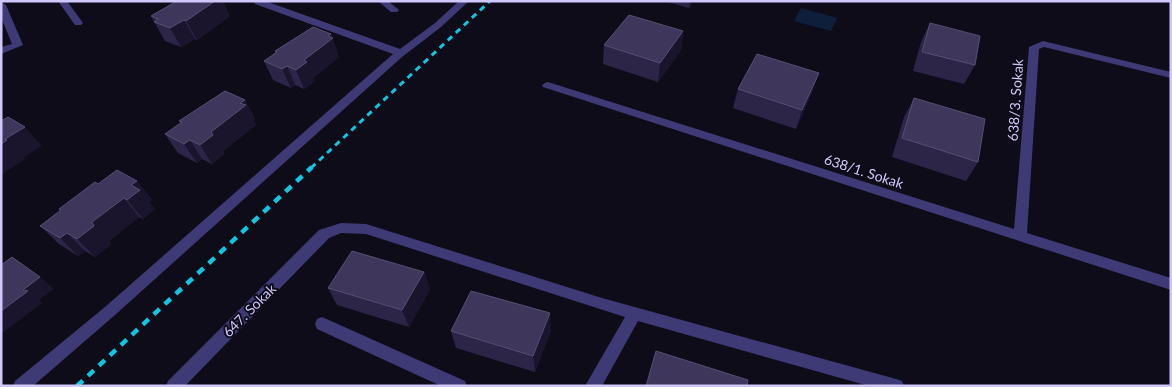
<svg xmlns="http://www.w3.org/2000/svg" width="1172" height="387" viewBox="0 0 1172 387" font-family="Lato,sans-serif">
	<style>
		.water { fill: #0e1f3c }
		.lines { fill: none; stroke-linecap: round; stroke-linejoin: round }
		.minor { fill: #3e3a76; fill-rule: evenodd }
		.rail-far1 { stroke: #0ec6e1; stroke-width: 3; stroke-dasharray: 6 5; stroke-linecap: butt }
		.rail { stroke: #0ec6e1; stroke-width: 4.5; stroke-dasharray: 8 7; stroke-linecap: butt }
		.wall { fill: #2d2548 }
		.shaded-wall { fill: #1a142d }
		.building { fill: #3f375b; stroke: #564e74 }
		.labels { text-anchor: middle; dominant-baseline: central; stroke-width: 4; stroke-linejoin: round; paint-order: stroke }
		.street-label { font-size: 14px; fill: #d0c8fb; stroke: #0f0c1a }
	</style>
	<rect width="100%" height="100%" fill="#0f0c1a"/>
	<polygon class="water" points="801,8 837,18 831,31 794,21"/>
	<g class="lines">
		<g class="minor">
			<polygon points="58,1 67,1 83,23 81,25 75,25"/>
			<polygon points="254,1 265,1 400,49 435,23 459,1 469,1 441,27 402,57 115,315 33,386 13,386 15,381 105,307 393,54 255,4"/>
			<polygon points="378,1 388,1 399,10 397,12 391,12"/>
			<polygon points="1,2 6,5 23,45 1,54 1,47 12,44 1,17"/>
			<polygon points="1043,41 1171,72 1171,78 1044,47 1039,49 1027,233 1171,278 1171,290 543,87 542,85 547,82 551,83 1014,229 1029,47"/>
			<polygon points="341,223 366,224 602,298 896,379 902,381 904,386 869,386 638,321 602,386 585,386 625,317 366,234 341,233 329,238 185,386 166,386 168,381 319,230"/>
			<polygon points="322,317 465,381 467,386 441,386 317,329 315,324 317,319"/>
		</g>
		<polyline class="rail-far1" points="311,168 490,1"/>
		<polyline class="rail" points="77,386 312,167"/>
	</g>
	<g class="wall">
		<polygon points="664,1 693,1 689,8"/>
		<polygon points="151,16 230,16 197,40 195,39 181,47 165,41"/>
		<polygon points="930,23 975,65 964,84 913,71 921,42"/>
		<polygon points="683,31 681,50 658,82 603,64 604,45"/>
		<polygon points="331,34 339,57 313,78 315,81 304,89 295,85 291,88 273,80 264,61 276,53 275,51"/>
		<polygon points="819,73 812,92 796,129 733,108 738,89"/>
		<polygon points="914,98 978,162 966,181 892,157 904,117"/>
		<polygon points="245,100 255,119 253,120 256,125 223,151 224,154 212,164 202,159 197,163 178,153 165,134 181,123 179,121"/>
		<polygon points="137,181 152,200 149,202 155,209 143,219 139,217 109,241 111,244 95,257 85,251 78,256 59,244 40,226 61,210 59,209 98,184"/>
		<polygon points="424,272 430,289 409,327 337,305 328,288"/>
		<polygon points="551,330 535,372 456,348 451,331"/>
	</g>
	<g class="shaded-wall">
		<polygon points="215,1 223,1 230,16 197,40 186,21"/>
		<polygon points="690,1 693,1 689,8"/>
		<polygon points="184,20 195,39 181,47 170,28"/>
		<polygon points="683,31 681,50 658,82 660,63"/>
		<polygon points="331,34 339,57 313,78 315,81 304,89 296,70 304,60"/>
		<polygon points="287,66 295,85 291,88 282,69"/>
		<polygon points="819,73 812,92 796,129 802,110"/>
		<polygon points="245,100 255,119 253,120 256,125 223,151 224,154 212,164 200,145 211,132 240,103"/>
		<polygon points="25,127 42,146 24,157 25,159 1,175 1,144 5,139"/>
		<polygon points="190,140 202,159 197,163 184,144"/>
		<polygon points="137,181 152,200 149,202 155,209 143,219 127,200 131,185"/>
		<polygon points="124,198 139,217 109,241 111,244 95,257 77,239 92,222"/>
		<polygon points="67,233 85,251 78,256 60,238"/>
		<polygon points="424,272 430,289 409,327 402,310"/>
		<polygon points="40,277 54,289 39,300 42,303 1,334 1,311 23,290"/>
		<polygon points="550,313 551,330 535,372 533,356"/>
	</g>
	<g class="building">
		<polygon points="177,1 215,1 186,21 184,20 170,28 154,22 158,19 151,16"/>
		<polygon points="629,15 683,31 660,63 604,45"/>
		<polygon points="930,23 980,36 975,65 922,52"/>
		<polygon points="313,27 331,34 328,36 333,38 304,60 307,62 296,70 287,66 282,69 264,61 277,52 275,51"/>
		<polygon points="757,54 819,73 802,110 738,89"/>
		<polygon points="225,91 245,100 240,103 246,105 211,132 213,135 200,145 190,140 184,144 165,134 182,122 179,121"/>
		<polygon points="914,98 985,119 978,162 902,138"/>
		<polygon points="8,117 25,127 5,139 7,140 1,144 1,121"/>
		<polygon points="117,170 137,181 131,185 140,190 127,200 124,198 92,222 94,226 77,239 67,233 60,238 40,226 61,210 59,209 95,182 98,184"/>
		<polygon points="352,251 424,272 402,310 328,288"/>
		<polygon points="12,257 40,277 23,290 28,291 1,311 1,265"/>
		<polygon points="471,291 550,313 533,356 451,331"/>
		<polygon points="656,351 748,380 747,386 646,386"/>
	</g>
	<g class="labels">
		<g class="street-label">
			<text transform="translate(1015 100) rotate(-86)">638/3. Sokak</text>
			<text transform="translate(864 171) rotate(18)">638/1. Sokak</text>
			<text transform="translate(249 310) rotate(-45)">647. Sokak</text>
		</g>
	</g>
	<rect width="1172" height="387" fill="none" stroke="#d0c8fb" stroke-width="5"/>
</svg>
